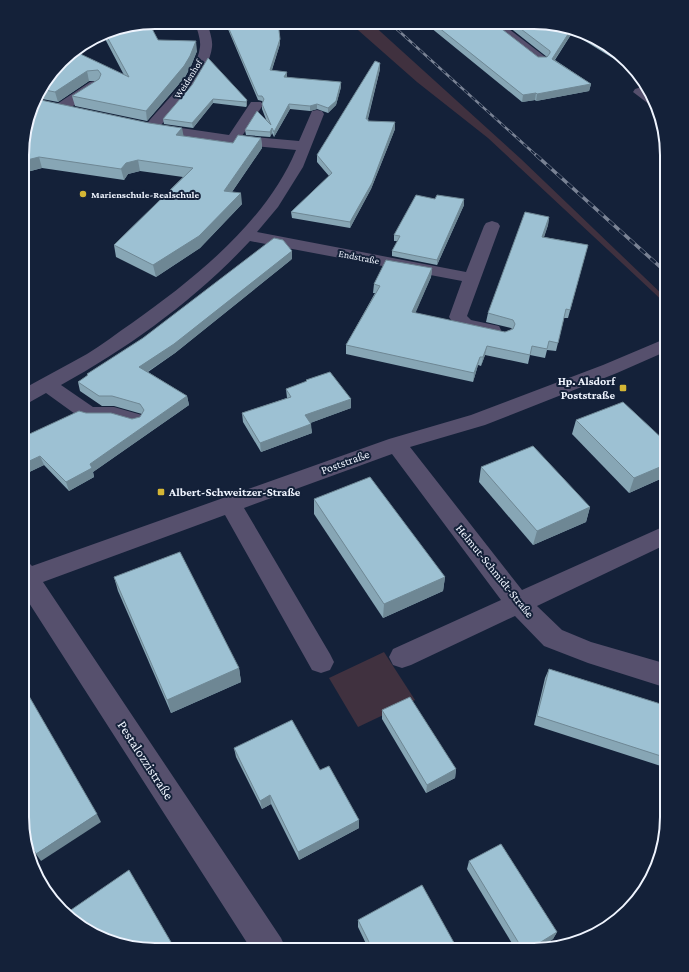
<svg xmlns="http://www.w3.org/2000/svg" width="689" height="972" viewBox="0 0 689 972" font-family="'Crimson Pro',serif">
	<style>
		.green { fill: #40313f }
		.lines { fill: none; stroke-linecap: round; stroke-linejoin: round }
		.minor { fill: #56506d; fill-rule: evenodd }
		.rail-far1-casing { stroke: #798294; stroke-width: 2.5 }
		.rail-casing { stroke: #798294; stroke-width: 3.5 }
		.rail-far1 { stroke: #142139; stroke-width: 1.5; stroke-dasharray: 5; stroke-linecap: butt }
		.rail { stroke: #142139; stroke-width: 2.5; stroke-dasharray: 7; stroke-linecap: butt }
		.wall { fill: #87a6b5 }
		.shaded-wall { fill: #6e8794 }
		.building { fill: #9dc1d3; stroke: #6e8794 }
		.poi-dot { fill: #d4b635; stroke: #142139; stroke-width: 1.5 }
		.labels { text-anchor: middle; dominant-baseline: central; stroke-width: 4; stroke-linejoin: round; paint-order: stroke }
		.far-street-label { font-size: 10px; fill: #eff4fe; stroke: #142139 }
		.far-poi-label { font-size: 10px; font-weight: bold; fill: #eff4fe; stroke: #142139; text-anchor: start }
		.poi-label { font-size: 12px; font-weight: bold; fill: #eff4fe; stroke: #142139; text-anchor: end }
		.street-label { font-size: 12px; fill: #eff4fe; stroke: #142139 }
		.near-street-label { font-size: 14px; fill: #eff4fe; stroke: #142139 }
		.rim { fill: none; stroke: #eff4fe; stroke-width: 2 }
	</style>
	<rect width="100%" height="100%" fill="#142139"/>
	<g class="green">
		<polygon points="350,23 371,23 521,159 667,299 667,305 488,138 417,82"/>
		<polygon points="384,652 415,700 358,727 329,678"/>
	</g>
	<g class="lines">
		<g class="minor">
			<path d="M 195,22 L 207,22 C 209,30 213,39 212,47 C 209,73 179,106 161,125 L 229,135 L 251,102 L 261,102 L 263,105 L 242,136 L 299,141 L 312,111 L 317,110 L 322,111 L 324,114 L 303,167 L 278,207 L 257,232 L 466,272 L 484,226 L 486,223 L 492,221 L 498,223 L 500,226 L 467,316 L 471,320 L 499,326 L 501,330 L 499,334 C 490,336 464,332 457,327 C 454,324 451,320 449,317 L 462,281 L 250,241 C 196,299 130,347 61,385 L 93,407 L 114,407 L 142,415 L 145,420 L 142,425 L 135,427 L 114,421 L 89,421 L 82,419 L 46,393 L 30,402 L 23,404 L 23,389 C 44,377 66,366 87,354 C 102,345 117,333 132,323 C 194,279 266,222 296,150 L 233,144 L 151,132 L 146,131 L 144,128 C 161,103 196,78 200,47 C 201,39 197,30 195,22 Z"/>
			<polygon points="487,23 501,23 548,59 546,62 538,62"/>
			<polygon points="95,81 100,82 102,85 100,88 64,112 54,112 52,109 54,106 90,82"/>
			<polygon points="645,86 653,96 656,106 650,105 633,92 635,89"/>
			<polygon points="667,338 667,351 617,373 485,425 410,447 522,590 667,525 667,544 537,606 562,630 591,642 667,664 667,688 588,663 544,646 515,616 411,665 402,668 393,665 389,657 393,649 501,600 392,454 244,508 330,654 334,662 330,670 321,673 312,670 225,515 43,582 281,938 286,949 251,949 22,592 22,562 30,564 32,566 389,439 471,415 603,365"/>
		</g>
		<defs>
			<polyline id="rail-far1" points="390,23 537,156"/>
			<polyline id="rail" points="536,155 667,273"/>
		</defs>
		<use href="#rail-far1" class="rail-far1-casing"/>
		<use href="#rail" class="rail-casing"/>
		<use href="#rail-far1" class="rail-far1"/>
		<use href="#rail" class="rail"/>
	</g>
	<g class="wall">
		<polygon points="225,22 278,22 280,44 272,70 287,77 341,87 336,105 328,113 317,109 310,111 290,109 274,137 272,133 270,137 246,135 245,130 267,122 262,109 262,104 263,102 262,101 258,100"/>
		<polygon points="425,23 494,23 538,57 547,57 504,23 551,23 615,49 632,70 572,33 555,60 591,84 589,91 536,101 535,100 522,102"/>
		<polygon points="112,29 158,40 197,51 191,66 185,77 147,121 75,106 72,96 96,81 89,81 58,102 37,98 40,89 68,55 124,75 103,35"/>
		<polygon points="380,63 380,69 368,119 368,121 395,129 371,189 350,228 292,218 291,212 329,176 317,162 317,155"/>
		<polygon points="192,85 247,100 247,105 246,107 213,103 193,128 164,124 163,119"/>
		<polygon points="184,136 233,143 261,138 262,148 232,192 242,204 200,248 156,277 116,257 114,245 183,177 140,171 128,174 124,180 42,168 23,173 23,138"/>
		<polygon points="435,199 464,199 464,205 437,265 392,256 392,251 398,241 394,241 394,235"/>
		<polygon points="549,217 548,225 544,237 588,245 568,318 564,318 556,351 547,350 545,358 530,355 528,364 485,355 481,366 478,365 473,382 346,354 346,345 375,293 373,293 374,284 432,268 431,277 415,313 505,332 512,329 511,328 486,322 488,313"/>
		<polygon points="292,259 175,353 148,372 187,396 189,405 93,472 94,477 69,491 44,465 23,475 23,437 86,413 132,419 140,417 142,414 114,406 102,406 80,391 78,382 87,376 87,374"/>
		<polygon points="306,380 351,399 351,408 310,423 312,433 261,452 243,422 242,413 287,398 286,389 306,382"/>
		<polygon points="576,420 667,443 667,476 629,493 572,434"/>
		<polygon points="481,467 590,507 586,522 533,545 479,482"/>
		<polygon points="314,499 445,577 443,591 383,618 314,514"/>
		<polygon points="114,577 239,668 241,682 171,713 118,591"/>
		<polygon points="549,669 667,706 667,768 534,725 545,678"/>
		<polygon points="382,710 456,769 455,778 426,793 382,719"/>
		<polygon points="234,748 320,770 359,828 299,860 271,804 262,809 236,757"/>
		<polygon points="469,861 557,932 553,939 534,950 516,950 467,869"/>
		<polygon points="358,920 458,950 369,950 358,927"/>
	</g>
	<g class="shaded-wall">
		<polygon points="570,31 572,32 572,33 551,65 552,59"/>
		<polygon points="280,39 280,44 270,75 270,70"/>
		<polygon points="196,41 197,51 191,66 185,77 147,121 146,111"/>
		<polygon points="380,63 380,69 366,125 366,119"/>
		<polygon points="87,71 89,81 58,102 55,92"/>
		<polygon points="287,72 287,77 284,81 284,77"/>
		<polygon points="341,82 341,87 336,105 328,113 328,108"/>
		<polygon points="591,84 589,91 536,101 537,94"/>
		<polygon points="536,93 535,100 522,102 523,95"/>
		<polygon points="213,99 213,103 193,128 192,123"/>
		<polygon points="247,100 247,105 246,107 246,102"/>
		<polygon points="289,104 290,109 274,137 274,132"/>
		<polygon points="317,104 317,109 310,111 310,106"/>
		<polygon points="395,122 395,129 371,189 350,228 350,222"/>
		<polygon points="182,128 184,138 176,135"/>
		<polygon points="272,128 272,133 270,137 270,132"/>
		<polygon points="261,138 262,148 225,202 224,191"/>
		<polygon points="39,157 42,168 23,173 23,161"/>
		<polygon points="138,160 140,171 128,174 124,180 121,169 126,163"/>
		<polygon points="241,193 242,204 200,248 156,277 153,265"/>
		<polygon points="464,199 464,205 437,265 437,260"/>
		<polygon points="549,217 548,225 541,246 542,237"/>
		<polygon points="292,251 292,259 175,353 141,376 139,367"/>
		<polygon points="432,268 431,277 412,321 412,312"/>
		<polygon points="487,346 485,355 481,366 483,357"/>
		<polygon points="480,357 478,365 473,382 474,373"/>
		<polygon points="187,396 189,405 93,472 94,477 69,491 66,482 90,464"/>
		<polygon points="351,399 351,408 305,425 305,415"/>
		<polygon points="311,424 312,433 261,452 260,443"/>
		<polygon points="40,456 44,465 23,475 23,464"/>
		<polygon points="667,464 667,476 629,493 634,478"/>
		<polygon points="590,507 586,522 533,545 537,531"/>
		<polygon points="445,577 443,591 383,618 384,604"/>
		<polygon points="239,668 241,682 171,713 167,700"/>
		<polygon points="456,769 455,778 426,793 427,785"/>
		<polygon points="270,795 271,804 262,809 260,801"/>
		<polygon points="97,814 101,822 41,861 36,854"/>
		<polygon points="359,820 359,828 299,860 298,852"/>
		<polygon points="557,932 553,939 536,950 528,950"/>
	</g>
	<g class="building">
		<polygon points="226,22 278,22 280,39 270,70 287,72 284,77 341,82 336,101 328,108 317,104 310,106 289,104 274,132 272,128 270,132 245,130 257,111 271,125 262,104 264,99 262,96 258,96"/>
		<polygon points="149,23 158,40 196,41 190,56 184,66 146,111 72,96 99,79 101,74 98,70 87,71 55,92 40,89 68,55 74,51 129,77 105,33 112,29"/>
		<polygon points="433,23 494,23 538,57 547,57 550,53 550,51 513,23 551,23 570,31 552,59 591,84 537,94 536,93 523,95"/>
		<polygon points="600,43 615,49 619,55"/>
		<polygon points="208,58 247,100 246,102 213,99 192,123 163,119 192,85"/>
		<polygon points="375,61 380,63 366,119 368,119 368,121 395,122 372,183 350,222 291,212 332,173 317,155"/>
		<polygon points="36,99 149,123 182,128 176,135 233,143 238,135 261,138 224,191 241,193 199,236 153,265 114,245 193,168 138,160 126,163 121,169 39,157 23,161 23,138"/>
		<polygon points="416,195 435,199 437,195 464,199 437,260 392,251 400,236 394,235"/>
		<polygon points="525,212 549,217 542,237 588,245 570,310 566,309 558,343 549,341 547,349 532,346 530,355 487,346 483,357 480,357 474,373 346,345 380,286 374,284 386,260 432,268 412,312 505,332 513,329 515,324 513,320 488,313"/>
		<polygon points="274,238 283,240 292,251 174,344 139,367 187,396 90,464 92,468 66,482 40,456 23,464 23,437 79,411 86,413 111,413 132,419 140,417 144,410 140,404 112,396 99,396 78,382 88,375 87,374 143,338"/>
		<polygon points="330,372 351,399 305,415 311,424 260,443 242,413 291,397 286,389 307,381 306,380"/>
		<polygon points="623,402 667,443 667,464 634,478 576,420"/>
		<polygon points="533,446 590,507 537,531 481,467"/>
		<polygon points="370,477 445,577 384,604 314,499"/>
		<polygon points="180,552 239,668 167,700 114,577"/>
		<polygon points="549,669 667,706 667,758 537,716"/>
		<polygon points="22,684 97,814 36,854 26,835 22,817"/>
		<polygon points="410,697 456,769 427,785 382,710"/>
		<polygon points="292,720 320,770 329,766 359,820 298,852 270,795 260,801 234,748"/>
		<polygon points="501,844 557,932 528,950 523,950 469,861"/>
		<polygon points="129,870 175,949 138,949 81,927 68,912"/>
		<polygon points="422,885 458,950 373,950 358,920"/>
	</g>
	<g class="poi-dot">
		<circle cx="83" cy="194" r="4"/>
		<rect x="619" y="384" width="8" height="8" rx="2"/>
		<rect x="157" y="488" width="8" height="8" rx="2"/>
	</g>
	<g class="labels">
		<g class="far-street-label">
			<text transform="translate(188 79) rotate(-58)">Weidenhof</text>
			<text transform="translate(359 257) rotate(11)">Endstraße</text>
		</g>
		<g class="far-poi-label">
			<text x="91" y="194">Marienschule-Realschule</text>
		</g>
		<g class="poi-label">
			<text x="615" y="381">Hp. Alsdorf<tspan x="615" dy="14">Poststraße</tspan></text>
			<text x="169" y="492" text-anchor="start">Albert-Schweitzer-Straße</text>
		</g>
		<g class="street-label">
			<text transform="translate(345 462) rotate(-20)">Poststraße</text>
			<text transform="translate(495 571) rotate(51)">Helmut-Schmidt-Straße</text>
		</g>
		<g class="near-street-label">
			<text transform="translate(146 760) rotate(57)">Pestalozzistraße</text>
		</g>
	</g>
	<path d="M0 0H689V972H0ZM155 29H534A126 126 0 0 1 660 155V817A126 126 0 0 1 534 943H155A126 126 0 0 1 29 817V155A126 126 0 0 1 155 29Z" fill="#142139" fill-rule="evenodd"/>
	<path class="rim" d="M155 29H534A126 126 0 0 1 660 155V817A126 126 0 0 1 534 943H155A126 126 0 0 1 29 817V155A126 126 0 0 1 155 29Z"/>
</svg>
